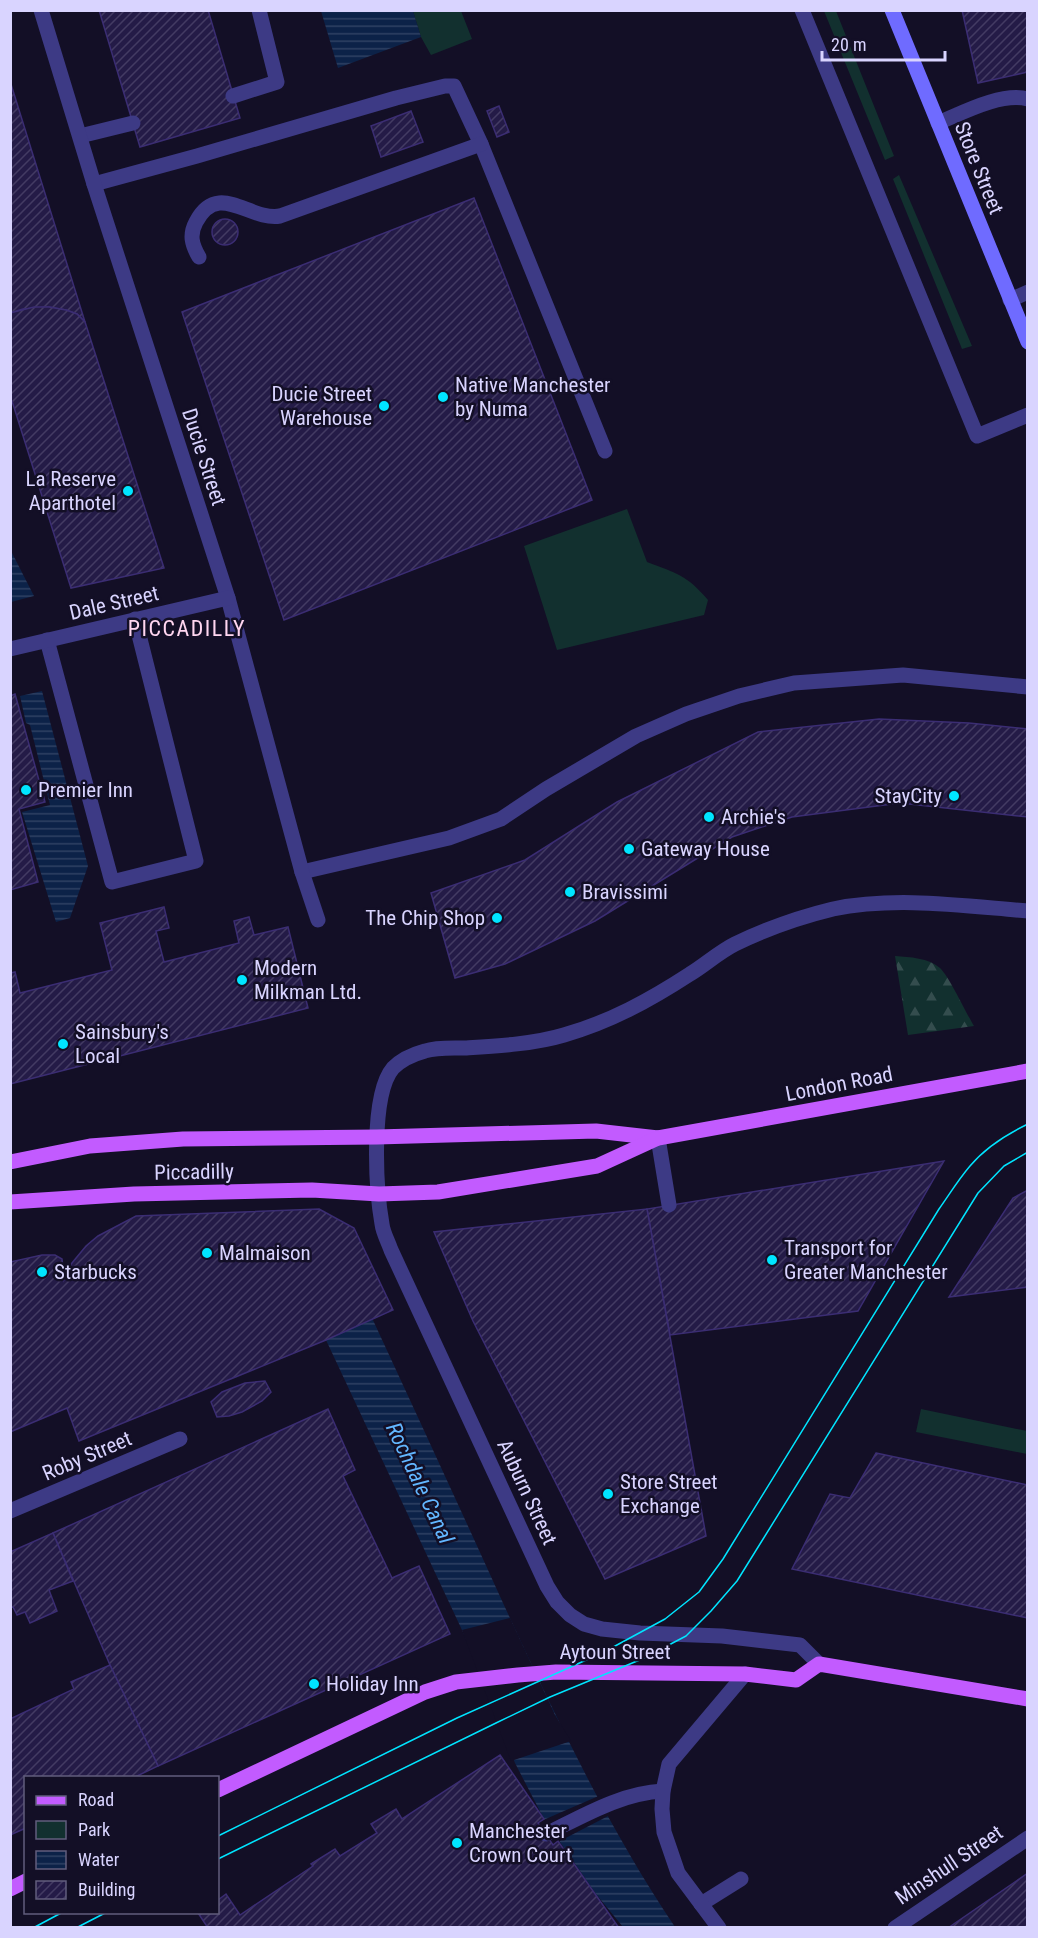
<svg xmlns="http://www.w3.org/2000/svg" width="1038" height="1938" viewBox="0 0 1038 1938" font-family="'Roboto Condensed',sans-serif">
	<style>
		.green { fill: #12302f }
		.forest { fill: url(#forest-firs) }
		.water { fill: url(#water-rules) }
		.pier { fill: #130f26 }
		.building { fill: url(#building-hatch); stroke: #3b2d73; stroke-width: 1.5 }
		.lines { fill: none; stroke-linecap: round; stroke-linejoin: round }
		.lane { stroke: #3d3a85; stroke-width: 15 }
		.street { stroke: #3d3a85; stroke-width: 15 }
		.secondary { stroke: #6f6bff; stroke-width: 15 }
		.primary { stroke: #c25bff; stroke-width: 15 }
		.tram { stroke: #00e5ff; stroke-width: 1.5 }
		.poi-dot { fill: #00e5ff; stroke: #130f26; stroke-width: 2 }
		.labels { text-anchor: middle; dominant-baseline: central; stroke-width: 5; stroke-linejoin: round; paint-order: stroke }
		.street-label { font-size: 21px; fill: #d9d4ff; stroke: #130f26 }
		.poi-label { font-size: 21px; fill: #d9d4ff; stroke: #130f26; text-anchor: start }
		.neighbourhood-label { font-size: 22px; letter-spacing: 1.5px; fill: #ffd6f0; stroke: #130f26 }
		.water-label { font-size: 22px; font-style: italic; fill: #62b6ff; stroke: #130f26 }
	</style>
	<defs>
		<pattern id="forest-firs" width="22" height="20" patternUnits="userSpaceOnUse" patternTransform="scale(1.5)"><rect width="22" height="20" fill="#12302f"/><path d="M5 1l3.5 6h-7zM16 11l3.5 6h-7z" fill="#344d4e"/></pattern>
		<pattern id="water-rules" width="6" height="5" patternUnits="userSpaceOnUse" patternTransform="scale(1.5)"><rect width="6" height="5" fill="#0c2248"/><path d="M0 2.5h6" fill="none" stroke="#2f4163"/></pattern>
		<pattern id="building-hatch" width="6" height="6" patternUnits="userSpaceOnUse" patternTransform="scale(1.5)"><rect width="6" height="6" fill="#241b47"/><path d="M-1 1l2-2M0 6l6-6M5 7l2-2" fill="none" stroke="#433b63"/></pattern>
	</defs>
	<rect width="100%" height="100%" fill="#130f26"/>
	<g class="green">
		<polygon points="413,11 461,11 472,39 431,55 421,37"/>
		<polygon points="824,11 836,11 894,156 885,160"/>
		<polygon points="899,175 972,346 962,349 893,179"/>
		<path d="M 627,509 L 647,562 C 676,573 687,575 708,600 L 704,615 L 557,650 L 524,546 Z"/>
		<polygon points="921,1409 1027,1431 1027,1454 916,1432"/>
	</g>
	<path class="forest" d="M 895,956 C 909,957 929,958 940,968 C 950,978 966,1013 974,1026 L 908,1035 Z"/>
	<g class="water">
		<polygon points="321,11 413,11 421,37 338,68"/>
		<polygon points="10,549 34,596 11,602 10,602"/>
		<polygon points="42,691 88,866 70,918 56,922 22,812 50,805 30,725 26,723 20,696"/>
		<path d="M 372,1318 C 416,1413 460,1508 503,1603 C 554,1714 607,1826 675,1927 L 623,1927 L 596,1894 L 544,1819 L 515,1763 L 484,1680 L 462,1630 L 326,1340 Z"/>
	</g>
	<g class="pier">
		<polygon points="510,1618 555,1715 571,1741 511,1761 462,1630"/>
		<polygon points="601,1795 610,1815 556,1843 541,1821"/>
	</g>
	<g class="building">
		<polygon points="99,10 208,10 240,118 140,147"/>
		<polygon points="962,10 1028,10 1028,72 978,83"/>
		<polygon points="10,81 85,322 77,314 66,310 49,307 23,309 10,313"/>
		<polygon points="499,106 509,132 497,137 487,111"/>
		<polygon points="411,111 423,142 381,157 371,126"/>
		<polygon points="474,198 592,500 284,620 182,312"/>
		<circle cx="225" cy="232" r="13"/>
		<polygon points="34,307 49,307 66,310 77,314 85,322 164,568 71,588 12,401 10,401 10,313"/>
		<polygon points="15,694 45,802 19,809 38,882 10,890 10,696"/>
		<polygon points="879,719 969,723 1028,729 1028,817 900,803 792,817 732,837 595,921 505,964 455,978 431,893 525,860 617,802 758,732"/>
		<polygon points="164,907 169,928 156,931 164,962 239,943 234,921 249,917 254,935 288,927 308,1008 10,1084 10,973 15,972 20,993 112,970 100,923"/>
		<polygon points="944,1161 858,1311 670,1335 647,1209"/>
		<polygon points="1028,1190 1028,1287 949,1297 1013,1198"/>
		<polygon points="319,1209 354,1228 393,1310 326,1340 79,1441 67,1408 10,1432 10,1262 42,1255 55,1255 62,1259 64,1280 72,1263 86,1246 98,1236 136,1216"/>
		<polygon points="647,1209 706,1536 605,1579 473,1321 434,1232"/>
		<polygon points="265,1381 271,1392 262,1401 242,1412 229,1416 217,1417 211,1402 222,1392 245,1383"/>
		<polygon points="328,1409 355,1470 343,1476 392,1578 419,1566 450,1634 158,1766 110,1665 53,1533"/>
		<polygon points="876,1453 1028,1485 1028,1618 792,1569 830,1494 850,1498"/>
		<polygon points="53,1533 73,1581 49,1590 57,1611 30,1623 25,1612 17,1615 13,1607 10,1608 10,1552"/>
		<polygon points="110,1665 158,1766 133,1778 26,1778 26,1828 10,1835 10,1719 74,1689 71,1682"/>
		<polygon points="500,1755 544,1819 538,1823 553,1845 558,1841 619,1928 208,1928 198,1913 218,1912 218,1900 226,1894 240,1915 313,1866 311,1864 335,1849 340,1856 377,1833 371,1824 396,1809 402,1819"/>
		<polygon points="1028,1873 1028,1928 948,1928"/>
	</g>
	<g class="lines">
		<g class="lane">
			<polyline points="802,10 977,436 1028,415"/>
			<polyline points="233,96 277,82 259,10"/>
			<path d="M 938,123 C 962,113 1001,92 1028,99"/>
			<polyline points="80,136 133,123"/>
			<polyline points="94,184 197,156 396,98 445,86 454,86 481,144 605,451"/>
			<path d="M 199,257 C 192,245 189,235 196,222 C 218,180 249,221 280,216 L 481,144"/>
			<polyline points="1010,300 1028,292"/>
			<polyline points="47,640 112,882 196,861 135,619"/>
			<polyline points="302,872 449,838 501,819 546,789 636,736 686,714 739,696 794,683 903,675 1028,687"/>
			<polyline points="658,1138 669,1205"/>
			<path d="M 546,1834 C 583,1816 621,1793 663,1791"/>
			<polyline points="701,1904 741,1879"/>
		</g>
		<g class="street">
			<polyline points="41,10 94,184 228,598 302,872 318,920"/>
			<polyline points="10,649 228,598"/>
			<polyline points="10,1511 180,1439"/>
			<path d="M 819,1664 L 800,1645 L 722,1636 L 640,1633 L 602,1629 L 584,1624 L 570,1615 L 557,1602 L 547,1586 L 391,1250 C 388,1241 383,1233 382,1224 C 376,1190 370,1095 393,1068 C 401,1060 414,1054 425,1051 C 437,1047 452,1048 465,1048 C 497,1046 534,1044 564,1035 C 610,1022 650,1000 690,974 C 705,965 719,952 735,944 C 766,929 800,917 833,909 C 896,896 964,906 1028,911"/>
			<polyline points="719,1928 678,1873 664,1832 662,1809 663,1791 669,1764 745,1674"/>
			<polyline points="895,1928 1028,1838"/>
		</g>
		<polyline class="secondary" points="892,10 1028,342"/>
		<g class="primary">
			<polyline points="10,1162 90,1146 183,1139 377,1137 596,1131 658,1138"/>
			<polyline points="10,1202 134,1194 312,1190 379,1194 438,1192 597,1166 658,1138 1028,1071"/>
			<polyline points="218,1790 425,1692 456,1682 518,1675 556,1672 745,1674 796,1680 819,1664 1028,1699"/>
			<polyline points="10,1889 26,1881"/>
		</g>
		<g class="tram">
			<path d="M 218,1836 L 457,1718 L 604,1652 L 665,1619 L 699,1592 L 723,1559 L 939,1209 C 949,1195 958,1180 970,1166 C 985,1148 1007,1134 1028,1124"/>
			<polyline points="218,1859 496,1723 550,1697 642,1659 686,1636 711,1611 737,1581 978,1193 1004,1166 1028,1152"/>
			<polyline points="33,1928 63,1912"/>
			<polyline points="76,1928 107,1912"/>
		</g>
	</g>
	<g class="poi-dot">
		<circle cx="443" cy="397" r="6"/>
		<circle cx="384" cy="406" r="6"/>
		<circle cx="128" cy="491" r="6"/>
		<circle cx="26" cy="790" r="6"/>
		<circle cx="954" cy="796" r="6"/>
		<circle cx="709" cy="817" r="6"/>
		<circle cx="629" cy="849" r="6"/>
		<circle cx="570" cy="892" r="6"/>
		<circle cx="497" cy="918" r="6"/>
		<circle cx="242" cy="980" r="6"/>
		<circle cx="63" cy="1044" r="6"/>
		<circle cx="207" cy="1253" r="6"/>
		<circle cx="772" cy="1260" r="6"/>
		<circle cx="42" cy="1272" r="6"/>
		<circle cx="608" cy="1494" r="6"/>
		<circle cx="314" cy="1684" r="6"/>
		<circle cx="457" cy="1843" r="6"/>
	</g>
	<g class="labels">
		<g class="street-label">
			<text transform="translate(979 168) rotate(68)">Store Street</text>
			<text transform="translate(204 457) rotate(72)">Ducie Street</text>
			<text transform="translate(114 603) rotate(-13)">Dale Street</text>
			<text transform="translate(839 1084) rotate(-11)">London Road</text>
			<text transform="translate(194 1172) rotate(-1)">Piccadilly</text>
			<text transform="translate(87 1456) rotate(-23)">Roby Street</text>
			<text transform="translate(527 1492) rotate(65)">Auburn Street</text>
			<text x="615" y="1652">Aytoun Street</text>
			<text transform="translate(949 1865) rotate(-34)">Minshull Street</text>
		</g>
		<g class="poi-label">
			<text x="455" y="385">Native Manchester<tspan x="455" dy="24">by Numa</tspan></text>
			<text x="372" y="394" text-anchor="end">Ducie Street<tspan x="372" dy="24">Warehouse</tspan></text>
			<text x="116" y="479" text-anchor="end">La Reserve<tspan x="116" dy="24">Aparthotel</tspan></text>
			<text x="38" y="790">Premier Inn</text>
			<text x="942" y="796" text-anchor="end">StayCity</text>
			<text x="721" y="817">Archie's</text>
			<text x="641" y="849">Gateway House</text>
			<text x="582" y="892">Bravissimi</text>
			<text x="485" y="918" text-anchor="end">The Chip Shop</text>
			<text x="254" y="968">Modern<tspan x="254" dy="24">Milkman Ltd.</tspan></text>
			<text x="75" y="1032">Sainsbury's<tspan x="75" dy="24">Local</tspan></text>
			<text x="784" y="1248">Transport for<tspan x="784" dy="24">Greater Manchester</tspan></text>
			<text x="219" y="1253">Malmaison</text>
			<text x="54" y="1272">Starbucks</text>
			<text x="620" y="1482">Store Street<tspan x="620" dy="24">Exchange</tspan></text>
			<text x="326" y="1684">Holiday Inn</text>
			<text x="469" y="1831">Manchester<tspan x="469" dy="24">Crown Court</tspan></text>
		</g>
		<g class="neighbourhood-label">
			<text x="187" y="628">PICCADILLY</text>
		</g>
		<g class="water-label">
			<text transform="translate(420 1483) rotate(65)">Rochdale Canal</text>
		</g>
	</g>
	<rect width="1038" height="1938" fill="none" stroke="#d9d4ff" stroke-width="24"/>
	<rect x="24" y="1776" width="195" height="138" fill="#130f26" stroke="#625e7d" stroke-width="1.5"/>
	<rect x="36" y="1796" width="30" height="9" fill="#c25bff" stroke="#625e7d" stroke-width="1.5"/>
	<text x="78" y="1806" font-size="18" fill="#d9d4ff">Road</text>
	<rect x="36" y="1821" width="30" height="18" fill="#12302f" stroke="#625e7d" stroke-width="1.5"/>
	<text x="78" y="1836" font-size="18" fill="#d9d4ff">Park</text>
	<rect x="36" y="1851" width="30" height="18" fill="url(#water-rules)" stroke="#625e7d" stroke-width="1.5"/>
	<text x="78" y="1866" font-size="18" fill="#d9d4ff">Water</text>
	<rect x="36" y="1881" width="30" height="18" fill="url(#building-hatch)" stroke="#625e7d" stroke-width="1.5"/>
	<text x="78" y="1896" font-size="18" fill="#d9d4ff">Building</text>
	<path d="M822 51v9h123v-9" fill="none" stroke="#d9d4ff" stroke-width="3"/>
	<text x="831" y="51" font-size="18" fill="#d9d4ff" stroke="#130f26" stroke-width="4.5" paint-order="stroke">20 m</text>
</svg>
